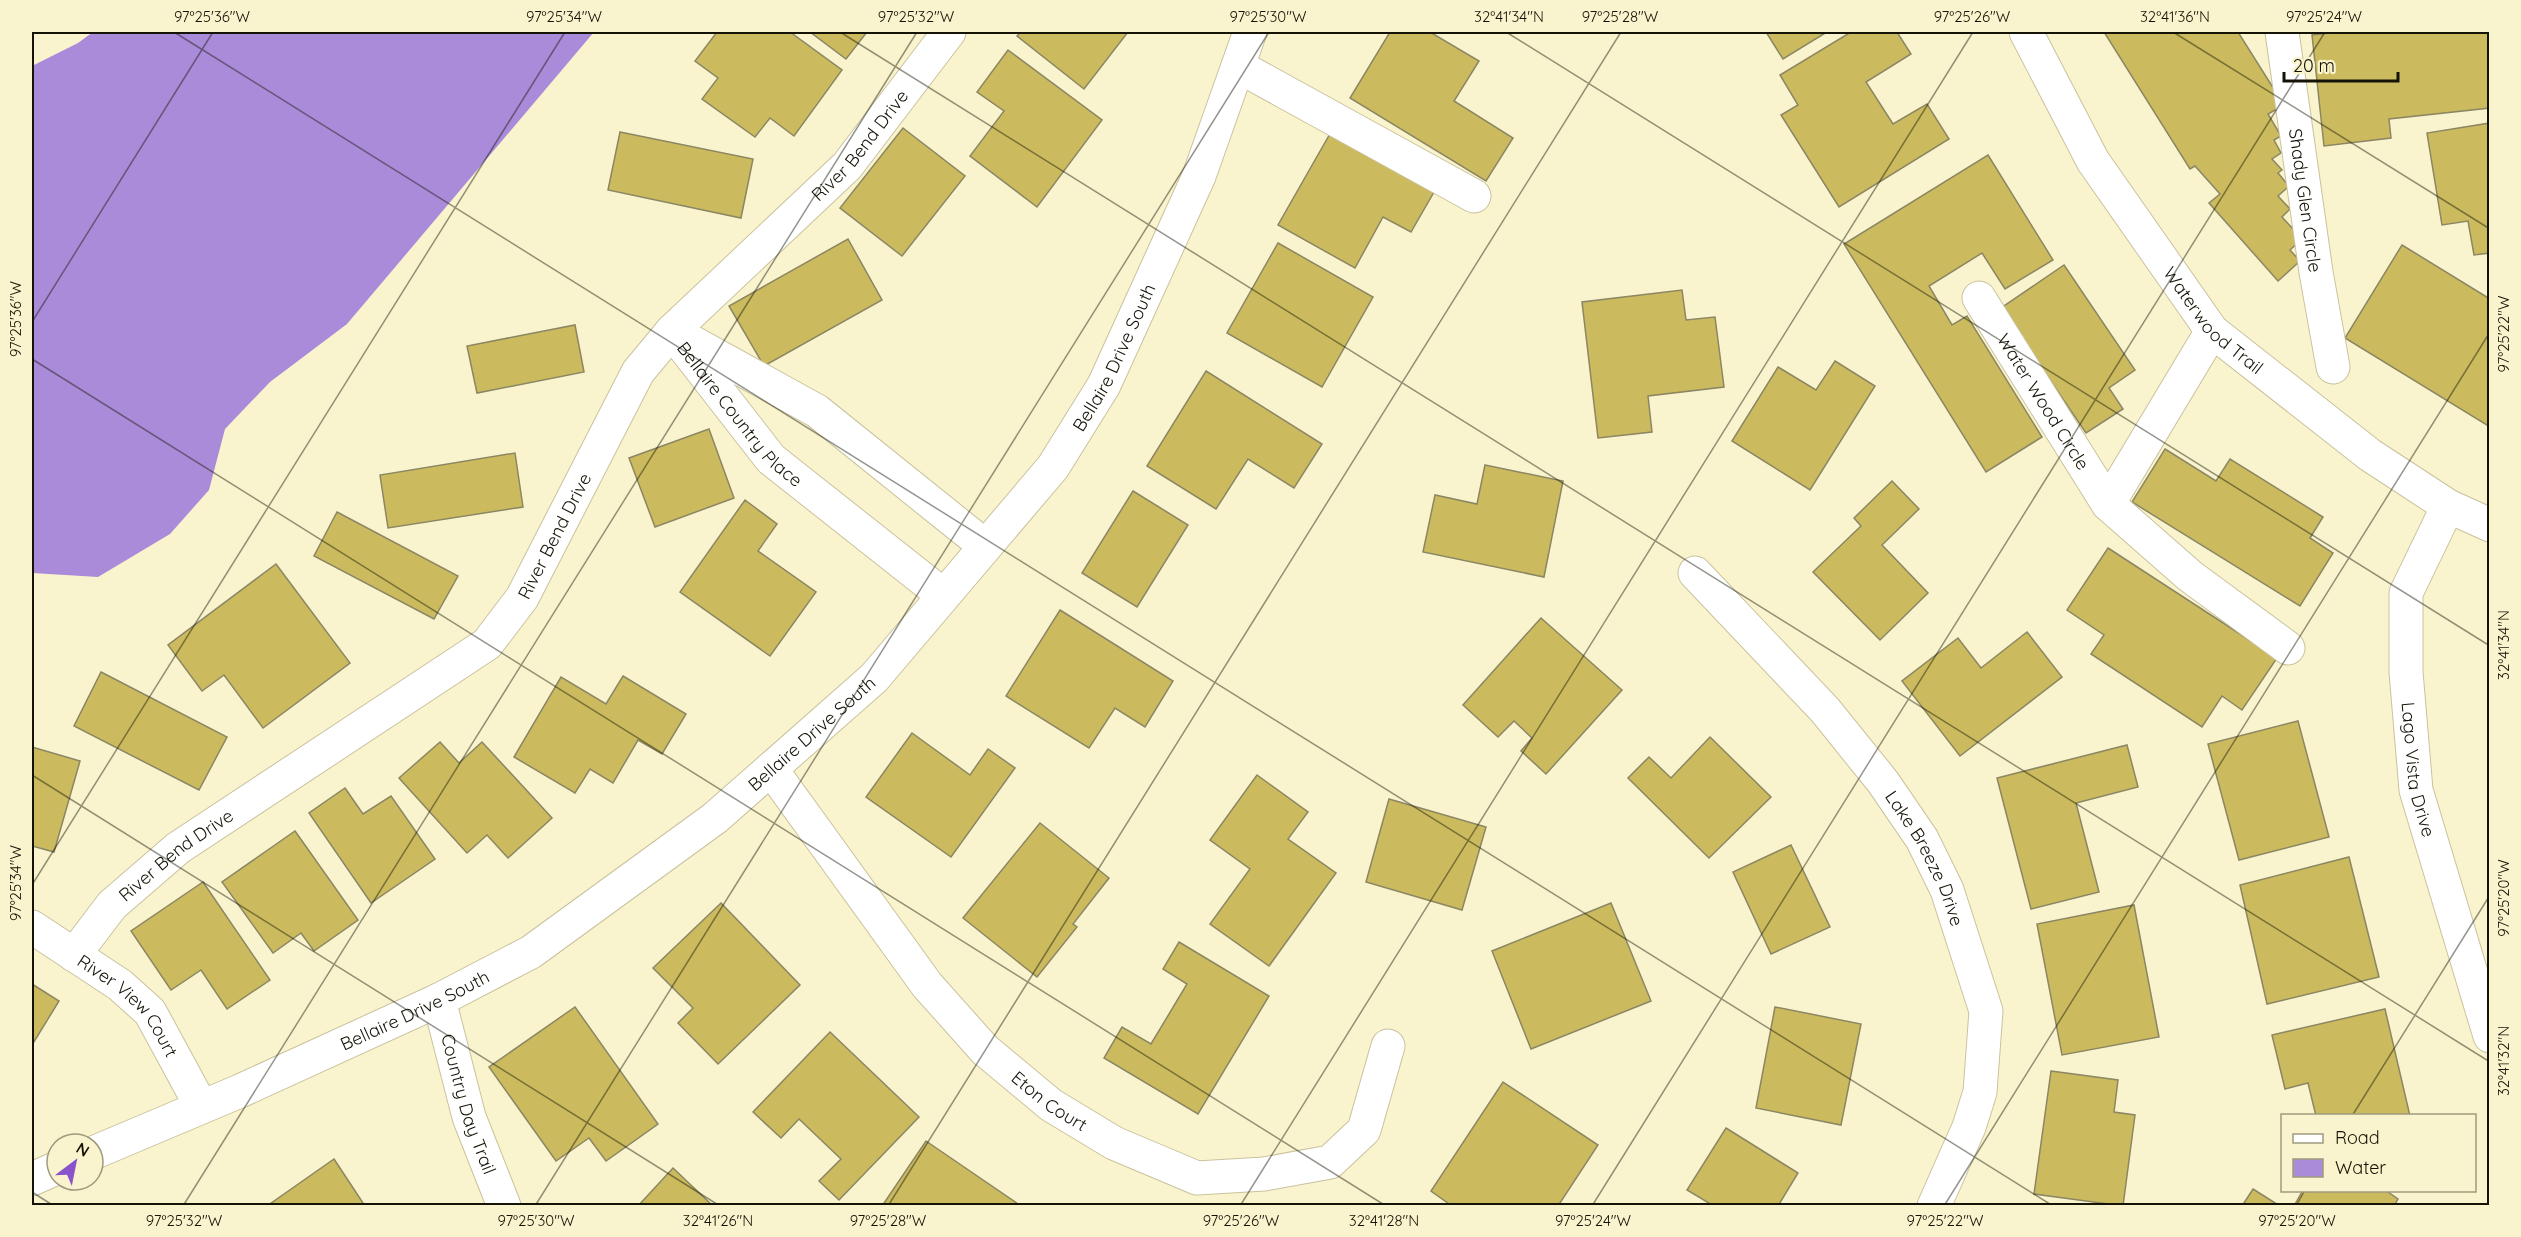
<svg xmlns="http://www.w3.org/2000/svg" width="2521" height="1237" viewBox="0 0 2521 1237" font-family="Quicksand,sans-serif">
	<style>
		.water { fill: #aa8bd9 }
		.building { fill: #cbbb5e; stroke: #8b8663; stroke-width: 1.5 }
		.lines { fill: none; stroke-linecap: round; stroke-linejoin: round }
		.minor-casing { stroke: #c9c29e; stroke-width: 35 }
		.minor { stroke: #fff; stroke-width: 33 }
		.ticks { fill: none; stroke: #151306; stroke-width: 1.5; stroke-opacity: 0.45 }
		.labels { text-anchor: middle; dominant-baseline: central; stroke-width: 5; stroke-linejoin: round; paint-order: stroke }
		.street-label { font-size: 18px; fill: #151306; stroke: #faf4ce }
		.neatline { fill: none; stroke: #151306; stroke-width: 2 }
		.ticks-label { font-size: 15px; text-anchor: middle; fill: #151306 }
	</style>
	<rect width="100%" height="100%" fill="#faf4ce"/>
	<polygon class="water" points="93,32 594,32 347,324 270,382 225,429 209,490 170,534 98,577 32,573 32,66 78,43"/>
	<g class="building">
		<polygon points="717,32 790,32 842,70 794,136 770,118 755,137 702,99 718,78 695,61"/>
		<polygon points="810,32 867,32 846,59"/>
		<polygon points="1021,32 1128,32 1084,89 1017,36"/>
		<polygon points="1390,32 1430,32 1479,61 1454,101 1513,138 1486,181 1350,98"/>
		<polygon points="1766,32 1827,32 1783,59"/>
		<polygon points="1851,32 1897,32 1911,54 1866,82 1893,124 1927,104 1949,139 1839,207 1781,115 1798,105 1780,75"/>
		<polygon points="2104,32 2238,32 2284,105 2268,114 2281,136 2274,140 2281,153 2272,159 2282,170 2278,173 2289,186 2278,196 2290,209 2282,217 2302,239 2290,250 2300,261 2278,281 2209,203 2220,194 2195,166 2190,169"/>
		<polygon points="2339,32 2490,32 2490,108 2389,119 2391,138 2324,146 2312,35"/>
		<polygon points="1008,50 1102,120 1037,207 970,156 1004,111 977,92"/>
		<polygon points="2490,123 2490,253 2474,255 2468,221 2442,225 2427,133"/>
		<polygon points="903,128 965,176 902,256 840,208"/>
		<polygon points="620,132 753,159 741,218 608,190"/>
		<polygon points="1331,132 1434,192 1411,232 1383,217 1355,268 1278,225"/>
		<polygon points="1988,155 2053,260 2005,289 1982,253 1929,286 1952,325 1967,316 2042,437 1986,472 1844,244"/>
		<polygon points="848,239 882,300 764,366 729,306"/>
		<polygon points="1278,243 1373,297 1322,387 1227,333"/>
		<polygon points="2402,245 2490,299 2490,427 2345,338"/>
		<polygon points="2064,265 2135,370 2109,388 2123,409 2086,433 2001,308"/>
		<polygon points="1682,290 1686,320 1715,317 1724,387 1648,396 1652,432 1598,438 1582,302"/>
		<polygon points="575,325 584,372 477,393 467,346"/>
		<polygon points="1835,361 1875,386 1810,490 1732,441 1778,367 1816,390"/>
		<polygon points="1206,371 1322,444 1294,488 1248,459 1216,509 1147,466"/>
		<polygon points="709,429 734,498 655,527 629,458"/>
		<polygon points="2165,449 2216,481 2230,459 2323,517 2310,538 2333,553 2300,606 2132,502"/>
		<polygon points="515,453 523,507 388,528 380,475"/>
		<polygon points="1485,465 1563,481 1544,577 1423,552 1435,495 1477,504"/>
		<polygon points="1892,481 1919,509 1882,545 1928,593 1880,640 1813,572 1861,526 1854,518"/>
		<polygon points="1133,491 1188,525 1137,607 1082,573"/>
		<polygon points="745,500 777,524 758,551 816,592 770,656 680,592"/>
		<polygon points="337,512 458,576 434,619 314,556"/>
		<polygon points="2108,548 2277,658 2242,710 2222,696 2202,727 2091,654 2104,635 2067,610"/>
		<polygon points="276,564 350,663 263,728 224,675 202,691 168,645"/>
		<polygon points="1060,610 1173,681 1145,727 1115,708 1089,748 1006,696"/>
		<polygon points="1541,618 1622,690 1546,774 1521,751 1532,738 1514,721 1498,737 1463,705"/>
		<polygon points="2027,632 2062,677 1960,756 1902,681 1958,638 1981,668"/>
		<polygon points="101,672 227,737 199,790 74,726"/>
		<polygon points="623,676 686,714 662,754 638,740 613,783 590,769 575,793 514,757 561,677 606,704"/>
		<polygon points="2298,721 2329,837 2239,860 2208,744"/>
		<polygon points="912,733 970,775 988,749 1015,768 951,857 866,797"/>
		<polygon points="1710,737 1771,797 1709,858 1628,778 1649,757 1671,778"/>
		<polygon points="440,742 459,763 482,742 552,818 508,858 487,835 467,853 399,778"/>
		<polygon points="2127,745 2138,787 2076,803 2099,892 2031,909 1997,778"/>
		<polygon points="32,747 80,761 54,852 32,846"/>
		<polygon points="1257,775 1308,812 1288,839 1336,873 1269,966 1210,924 1250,869 1210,840"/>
		<polygon points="345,788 363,814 391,796 435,859 371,903 309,813"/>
		<polygon points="1389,799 1486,827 1462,910 1366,882"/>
		<polygon points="1040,823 1109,878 1073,924 1077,927 1037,977 963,918"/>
		<polygon points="295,831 358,920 314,951 301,933 273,953 222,882"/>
		<polygon points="1791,845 1830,927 1771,954 1733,872"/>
		<polygon points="2349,857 2379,977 2267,1004 2240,885"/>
		<polygon points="203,882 270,980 227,1009 201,970 171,990 131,931"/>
		<polygon points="721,903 800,985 718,1064 678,1023 693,1008 653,968"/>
		<polygon points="1611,903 1651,1001 1531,1049 1492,951"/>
		<polygon points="2134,905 2159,1037 2062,1055 2037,924"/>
		<polygon points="1179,942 1269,996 1198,1114 1104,1058 1122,1027 1151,1044 1187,984 1163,969"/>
		<polygon points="32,984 59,1001 32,1045"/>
		<polygon points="575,1007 658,1124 606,1161 589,1138 556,1161 489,1067"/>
		<polygon points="1775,1007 1861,1024 1841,1125 1756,1108"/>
		<polygon points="2385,1009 2410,1116 2316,1116 2308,1083 2285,1089 2272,1035"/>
		<polygon points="830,1032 919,1117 839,1200 819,1181 841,1159 799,1119 781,1138 753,1112"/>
		<polygon points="2051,1071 2118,1080 2114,1112 2135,1115 2123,1206 2034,1194"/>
		<polygon points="1503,1082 1598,1145 1558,1206 1452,1206 1431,1191"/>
		<polygon points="1726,1128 1798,1173 1778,1206 1708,1206 1709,1203 1687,1190"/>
		<polygon points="926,1141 1021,1206 882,1206"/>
		<polygon points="334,1159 365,1206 267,1206"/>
		<polygon points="673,1168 713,1206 638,1206"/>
		<polygon points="2253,1189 2280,1206 2242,1206"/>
		<polygon points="2303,1190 2385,1190 2398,1199 2394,1206 2294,1206"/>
	</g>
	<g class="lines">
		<defs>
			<g id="minor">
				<path id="s1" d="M 2026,32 L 2093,161 L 2212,331 L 2370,455 L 2448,506 L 2490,525"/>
				<path id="s2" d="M 2282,32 L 2316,272 L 2333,367"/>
				<polyline points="1238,66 1474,196"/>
				<path id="s3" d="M 1979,298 L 2108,504 L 2190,576 L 2288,648"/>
				<polyline points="672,331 817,411 985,546"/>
				<path id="s4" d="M 680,342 L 771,459 L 943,595"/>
				<polyline points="2108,504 2212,331"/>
				<path id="s5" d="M 2448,506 L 2406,593 L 2406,672 L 2416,790 L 2490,1036"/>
				<path id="s6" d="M 1695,573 L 1825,710 L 1883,782 L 1922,839 L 1947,890 L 1986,1011 L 1980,1092 L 1969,1127 L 1934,1206"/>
				<path id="s7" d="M 771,769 L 927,985 L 985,1050 L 1051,1105 L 1114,1143 L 1197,1178 L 1264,1174 L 1330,1162 L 1364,1130 L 1388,1046"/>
				<path id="s8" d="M 32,927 L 120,985 L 150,1012 L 201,1106"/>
				<path id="s9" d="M 74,955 L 112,905 L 178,848 L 487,644 L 522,598 L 638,372 L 672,331 L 847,166 L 949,32"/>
				<path id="s10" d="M 439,1000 L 469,1117 L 504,1206"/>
				<path id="s11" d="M 93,1153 L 240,1091 L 439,1000 L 531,952 L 715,818 L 874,678 L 1053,467 L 1104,385 L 1199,176 L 1250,32"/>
				<polyline points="32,1179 57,1168"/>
			</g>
		</defs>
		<use href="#minor" class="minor-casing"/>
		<use href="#minor" class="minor"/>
	</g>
	<path class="ticks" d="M 174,32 L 2053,1206M 840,32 L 2490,1062M 1506,32 L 2490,646M 2173,32 L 2490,229M 32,322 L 213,32M 32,359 L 1386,1206M 32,775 L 720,1206M 32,885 L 565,32M 2352,1116 L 2490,895M 32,1192 L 54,1206M 183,1206 L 917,32M 535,1206 L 1269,32M 888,1206 L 1621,32M 1240,1206 L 1973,32M 1592,1206 L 2325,32M 1944,1206 L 2490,332M 2296,1206 L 2305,1190"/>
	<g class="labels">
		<g class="street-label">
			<text stroke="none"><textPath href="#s9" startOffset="1150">River Bend Drive</textPath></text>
			<text stroke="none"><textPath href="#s2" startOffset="170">Shady Glen Circle</textPath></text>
			<text stroke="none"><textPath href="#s1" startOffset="346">Waterwood Trail</textPath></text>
			<text stroke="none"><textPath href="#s11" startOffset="1324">Bellaire Drive South</textPath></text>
			<text stroke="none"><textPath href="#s3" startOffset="122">Water Wood Circle</textPath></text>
			<text stroke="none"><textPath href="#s4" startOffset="94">Bellaire Country Place</textPath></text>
			<text stroke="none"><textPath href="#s9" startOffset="648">River Bend Drive</textPath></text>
			<text stroke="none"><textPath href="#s11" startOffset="838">Bellaire Drive South</textPath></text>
			<text stroke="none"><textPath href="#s5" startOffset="274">Lago Vista Drive</textPath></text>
			<text stroke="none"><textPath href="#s9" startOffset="144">River Bend Drive</textPath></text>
			<text stroke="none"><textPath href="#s6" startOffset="369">Lake Breeze Drive</textPath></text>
			<text stroke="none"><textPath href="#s8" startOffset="126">River View Court</textPath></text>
			<text stroke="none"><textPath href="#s11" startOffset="352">Bellaire Drive South</textPath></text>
			<text stroke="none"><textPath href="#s7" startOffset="436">Eton Court</textPath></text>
			<text stroke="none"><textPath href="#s10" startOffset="108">Country Day Trail</textPath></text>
		</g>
	</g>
	<rect width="2521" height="1237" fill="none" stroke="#faf4ce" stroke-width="66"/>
	<rect x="2281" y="1114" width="195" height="78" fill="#faf4ce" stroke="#9e9a7e" stroke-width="1.5"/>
	<rect x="2293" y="1134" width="30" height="9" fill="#ffffff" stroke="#9e9a7e" stroke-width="1.5"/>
	<text x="2335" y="1144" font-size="18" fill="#151306">Road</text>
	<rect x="2293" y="1159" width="30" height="18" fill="#aa8bd9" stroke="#9e9a7e" stroke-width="1.5"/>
	<text x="2335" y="1174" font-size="18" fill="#151306">Water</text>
	<g transform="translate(75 1162) rotate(32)"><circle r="28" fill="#faf4ce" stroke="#9e9a7e" stroke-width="1.5"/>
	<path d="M0-4.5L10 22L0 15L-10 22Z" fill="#8953cb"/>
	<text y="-9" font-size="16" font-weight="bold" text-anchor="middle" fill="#151306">N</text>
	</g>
	<path d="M2284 72v9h114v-9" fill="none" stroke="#151306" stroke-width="3"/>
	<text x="2293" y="72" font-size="18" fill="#151306" stroke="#faf4ce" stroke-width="4.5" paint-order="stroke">20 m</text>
	<rect x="33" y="33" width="2455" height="1171" class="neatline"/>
	<g class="ticks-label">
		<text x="212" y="22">97°25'36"W</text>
		<text x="564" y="22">97°25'34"W</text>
		<text x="916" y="22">97°25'32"W</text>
		<text x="1268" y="22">97°25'30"W</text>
		<text x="1509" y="22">32°41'34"N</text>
		<text x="1620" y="22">97°25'28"W</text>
		<text x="1972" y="22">97°25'26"W</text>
		<text x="2175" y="22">32°41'36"N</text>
		<text x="2324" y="22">97°25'24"W</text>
		<text transform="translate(16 319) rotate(-90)" y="5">97°25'36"W</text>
		<text transform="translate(2504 334) rotate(-90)" y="5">97°25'22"W</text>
		<text transform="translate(2504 645) rotate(-90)" y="5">32°41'34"N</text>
		<text transform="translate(16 883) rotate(-90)" y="5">97°25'34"W</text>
		<text transform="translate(2504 898) rotate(-90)" y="5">97°25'20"W</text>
		<text transform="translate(2504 1061) rotate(-90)" y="5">32°41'32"N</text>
		<text x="184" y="1226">97°25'32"W</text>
		<text x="536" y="1226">97°25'30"W</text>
		<text x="718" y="1226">32°41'26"N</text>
		<text x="888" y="1226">97°25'28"W</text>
		<text x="1241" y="1226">97°25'26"W</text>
		<text x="1384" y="1226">32°41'28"N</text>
		<text x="1593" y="1226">97°25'24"W</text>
		<text x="1945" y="1226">97°25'22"W</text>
		<text x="2297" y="1226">97°25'20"W</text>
	</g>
</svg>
